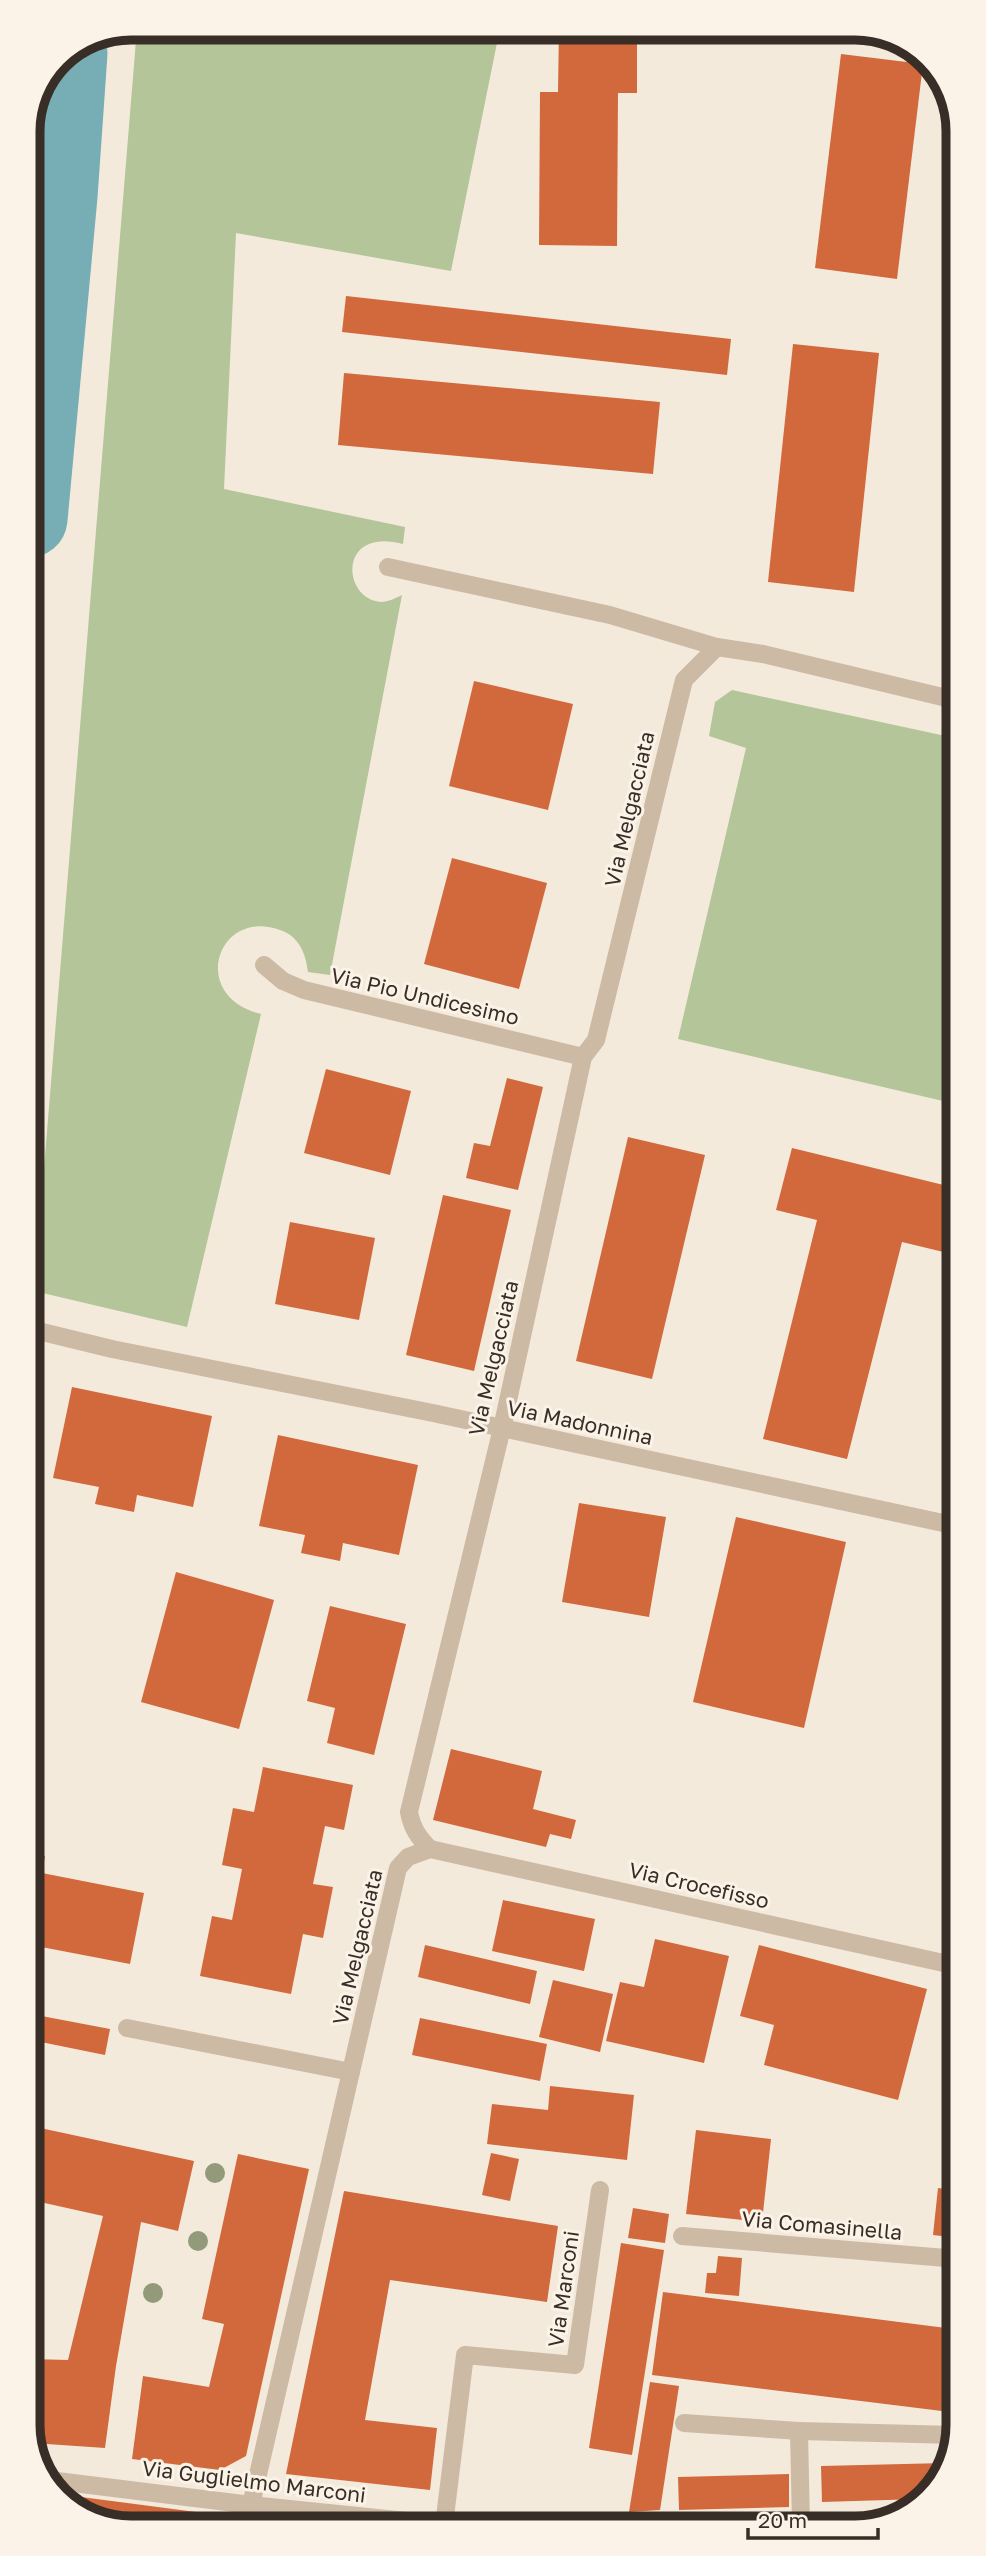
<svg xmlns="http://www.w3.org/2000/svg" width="986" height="2556" viewBox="0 0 986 2556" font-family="'Golos Text',sans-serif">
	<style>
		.green { fill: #b3c599 }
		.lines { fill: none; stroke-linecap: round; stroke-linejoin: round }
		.river { stroke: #77adb4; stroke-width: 77 }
		.building { fill: #d1693c }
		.service { stroke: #cdbaa5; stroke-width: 18 }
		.minor { stroke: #cdbaa5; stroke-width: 18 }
		.tertiary { stroke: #cdbaa5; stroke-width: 18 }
		.tree { fill: #939a79 }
		.labels { text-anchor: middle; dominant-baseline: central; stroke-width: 6; stroke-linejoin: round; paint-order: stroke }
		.street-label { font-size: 21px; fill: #382e27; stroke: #fbf3e7 }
		.rim { fill: none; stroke: #382e27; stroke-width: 9 }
	</style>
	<rect width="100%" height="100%" fill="#f4eadb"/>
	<g class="green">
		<path d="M 137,28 L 500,28 L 451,271 L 236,233 L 224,489 L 405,527 L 403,544 C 337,526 342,600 381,602 C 388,602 396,598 402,595 L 330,975 L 308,972 C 306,954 299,936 280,930 C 217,907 188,997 261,1014 L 187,1327 L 34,1291 Z"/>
		<polygon points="732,690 955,738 956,1104 678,1039 746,748 709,736 715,702"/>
	</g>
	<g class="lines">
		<polyline class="river" points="29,519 59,196 69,53"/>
	</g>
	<g class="building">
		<polygon points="559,28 637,28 637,93 618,93 617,246 539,245 540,92 558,92"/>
		<polygon points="841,54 923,64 897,279 815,268"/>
		<polygon points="346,296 731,339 727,375 342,332"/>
		<polygon points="793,344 879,353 854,592 768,582"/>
		<polygon points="344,373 660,402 653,474 338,445"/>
		<polygon points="474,681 573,704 548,810 449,786"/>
		<polygon points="452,858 547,883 519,989 424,964"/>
		<polygon points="326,1069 411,1091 390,1175 304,1153"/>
		<polygon points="507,1078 543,1087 518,1190 466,1178 474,1143 490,1146"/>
		<polygon points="628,1137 705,1155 652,1379 576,1361"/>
		<polygon points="792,1148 956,1188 956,1255 902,1242 847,1459 763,1439 817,1220 776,1210"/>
		<polygon points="443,1195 511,1210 474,1371 406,1355"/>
		<polygon points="290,1222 375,1238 359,1320 275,1304"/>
		<polygon points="72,1387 212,1416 193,1507 137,1495 134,1512 95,1504 99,1487 53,1478"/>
		<polygon points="278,1435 418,1465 399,1555 343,1543 340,1561 301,1553 305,1535 259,1526"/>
		<polygon points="579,1503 666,1517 649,1617 562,1602"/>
		<polygon points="736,1517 846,1542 804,1728 693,1702"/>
		<polygon points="176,1572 274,1600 239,1729 141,1702"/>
		<polygon points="330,1606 406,1624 374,1755 327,1743 335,1708 307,1701"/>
		<polygon points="451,1749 542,1771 533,1809 576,1820 571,1839 550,1834 546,1847 433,1820"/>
		<polygon points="263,1767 353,1785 344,1830 325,1826 313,1884 333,1887 323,1938 303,1934 291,1994 200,1976 212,1916 232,1920 242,1869 222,1865 233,1808 254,1812"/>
		<polygon points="31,1853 45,1856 42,1873 144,1893 130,1964 31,1945"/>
		<polygon points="503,1900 595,1919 584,1971 492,1951"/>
		<polygon points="655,1939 729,1956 704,2063 606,2041 620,1982 644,1987"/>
		<polygon points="425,1945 537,1971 530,2004 418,1977"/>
		<polygon points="759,1945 927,1989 898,2100 764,2065 774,2025 740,2016"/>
		<polygon points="553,1980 613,1994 600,2052 539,2037"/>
		<polygon points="31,2014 110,2029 105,2055 31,2040"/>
		<polygon points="420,2018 547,2044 540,2081 412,2055"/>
		<polygon points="550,2086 634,2095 627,2160 487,2144 492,2104 548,2110"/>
		<polygon points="31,2126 194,2161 178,2231 141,2222 116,2366 105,2448 32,2443 31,2359 68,2360 103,2216 31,2200"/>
		<polygon points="696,2130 771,2139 762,2222 686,2214"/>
		<polygon points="491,2153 519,2159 510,2201 482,2195"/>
		<polygon points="238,2154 309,2169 246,2456 220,2470 132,2459 143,2376 209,2387 224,2324 202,2319"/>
		<polygon points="938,2188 958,2191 958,2238 933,2235"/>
		<polygon points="344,2191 558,2226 547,2302 390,2280 365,2420 437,2428 430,2490 286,2474"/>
		<polygon points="633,2208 669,2214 665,2243 628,2238"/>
		<polygon points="621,2243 664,2250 632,2455 589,2448"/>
		<polygon points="718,2256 742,2258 739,2296 705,2293 707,2273 716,2273"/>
		<polygon points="953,2272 958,2272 958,2413 652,2375 663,2292 946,2328"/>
		<polygon points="650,2382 679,2386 660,2510 629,2512"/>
		<polygon points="945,2463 937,2488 920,2499 822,2502 821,2466"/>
		<polygon points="789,2474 789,2507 679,2510 678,2477"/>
		<polygon points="58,2494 204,2513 202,2527 124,2528 63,2503"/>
		<polygon points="207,2514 315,2525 315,2527 205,2527"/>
	</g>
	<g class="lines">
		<g class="service">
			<polyline points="388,567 610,615 717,647"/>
			<polyline points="127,2028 351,2072"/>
			<polyline points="682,2236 958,2259"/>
			<polyline points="684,2423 799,2431"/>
			<polyline points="444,2525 465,2355 575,2365 600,2190"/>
			<polyline points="801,2525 799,2431 955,2435"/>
		</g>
		<g class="minor">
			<polyline points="264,965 283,981 304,990 583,1057"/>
			<polyline points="30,1329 112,1349 433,1413 957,1526"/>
			<path d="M 430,1849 C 418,1837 412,1828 409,1812 L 502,1428 L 583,1057 L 596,1040 L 684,680 L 717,647 L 763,654 L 955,700"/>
			<polyline points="251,2505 398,1868 408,1857 430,1849 957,1966"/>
		</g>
		<polyline class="tertiary" points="49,2480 251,2505 455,2526"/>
	</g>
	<g class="tree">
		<circle cx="215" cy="2173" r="10"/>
		<circle cx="198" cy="2241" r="10"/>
		<circle cx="153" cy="2293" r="10"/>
	</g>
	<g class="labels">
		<g class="street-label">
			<text transform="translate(629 809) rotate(-77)">Via Melgacciata</text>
			<text transform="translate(425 996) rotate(13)">Via Pio Undicesimo</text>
			<text transform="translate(493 1358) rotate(-77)">Via Melgacciata</text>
			<text transform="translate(580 1422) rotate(12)">Via Madonnina</text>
			<text transform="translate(699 1885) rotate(13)">Via Crocefisso</text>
			<text transform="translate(357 1947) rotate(-77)">Via Melgacciata</text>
			<text transform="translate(822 2225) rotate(5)">Via Comasinella</text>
			<text transform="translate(563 2289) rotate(-82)">Via Marconi</text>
			<text transform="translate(254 2481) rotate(7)">Via Guglielmo Marconi</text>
		</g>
	</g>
	<path d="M0 0H986V2556H0ZM131 40H855A91 91 0 0 1 946 131V2425A91 91 0 0 1 855 2516H131A91 91 0 0 1 40 2425V131A91 91 0 0 1 131 40Z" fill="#fbf3e7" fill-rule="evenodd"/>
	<path class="rim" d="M131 40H855A91 91 0 0 1 946 131V2425A91 91 0 0 1 855 2516H131A91 91 0 0 1 40 2425V131A91 91 0 0 1 131 40Z"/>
	<path d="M748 2528v10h130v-10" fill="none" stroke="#382e27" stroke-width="3.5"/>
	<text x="758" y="2528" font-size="21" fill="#382e27" stroke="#fbf3e7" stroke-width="5" paint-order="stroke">20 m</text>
</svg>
